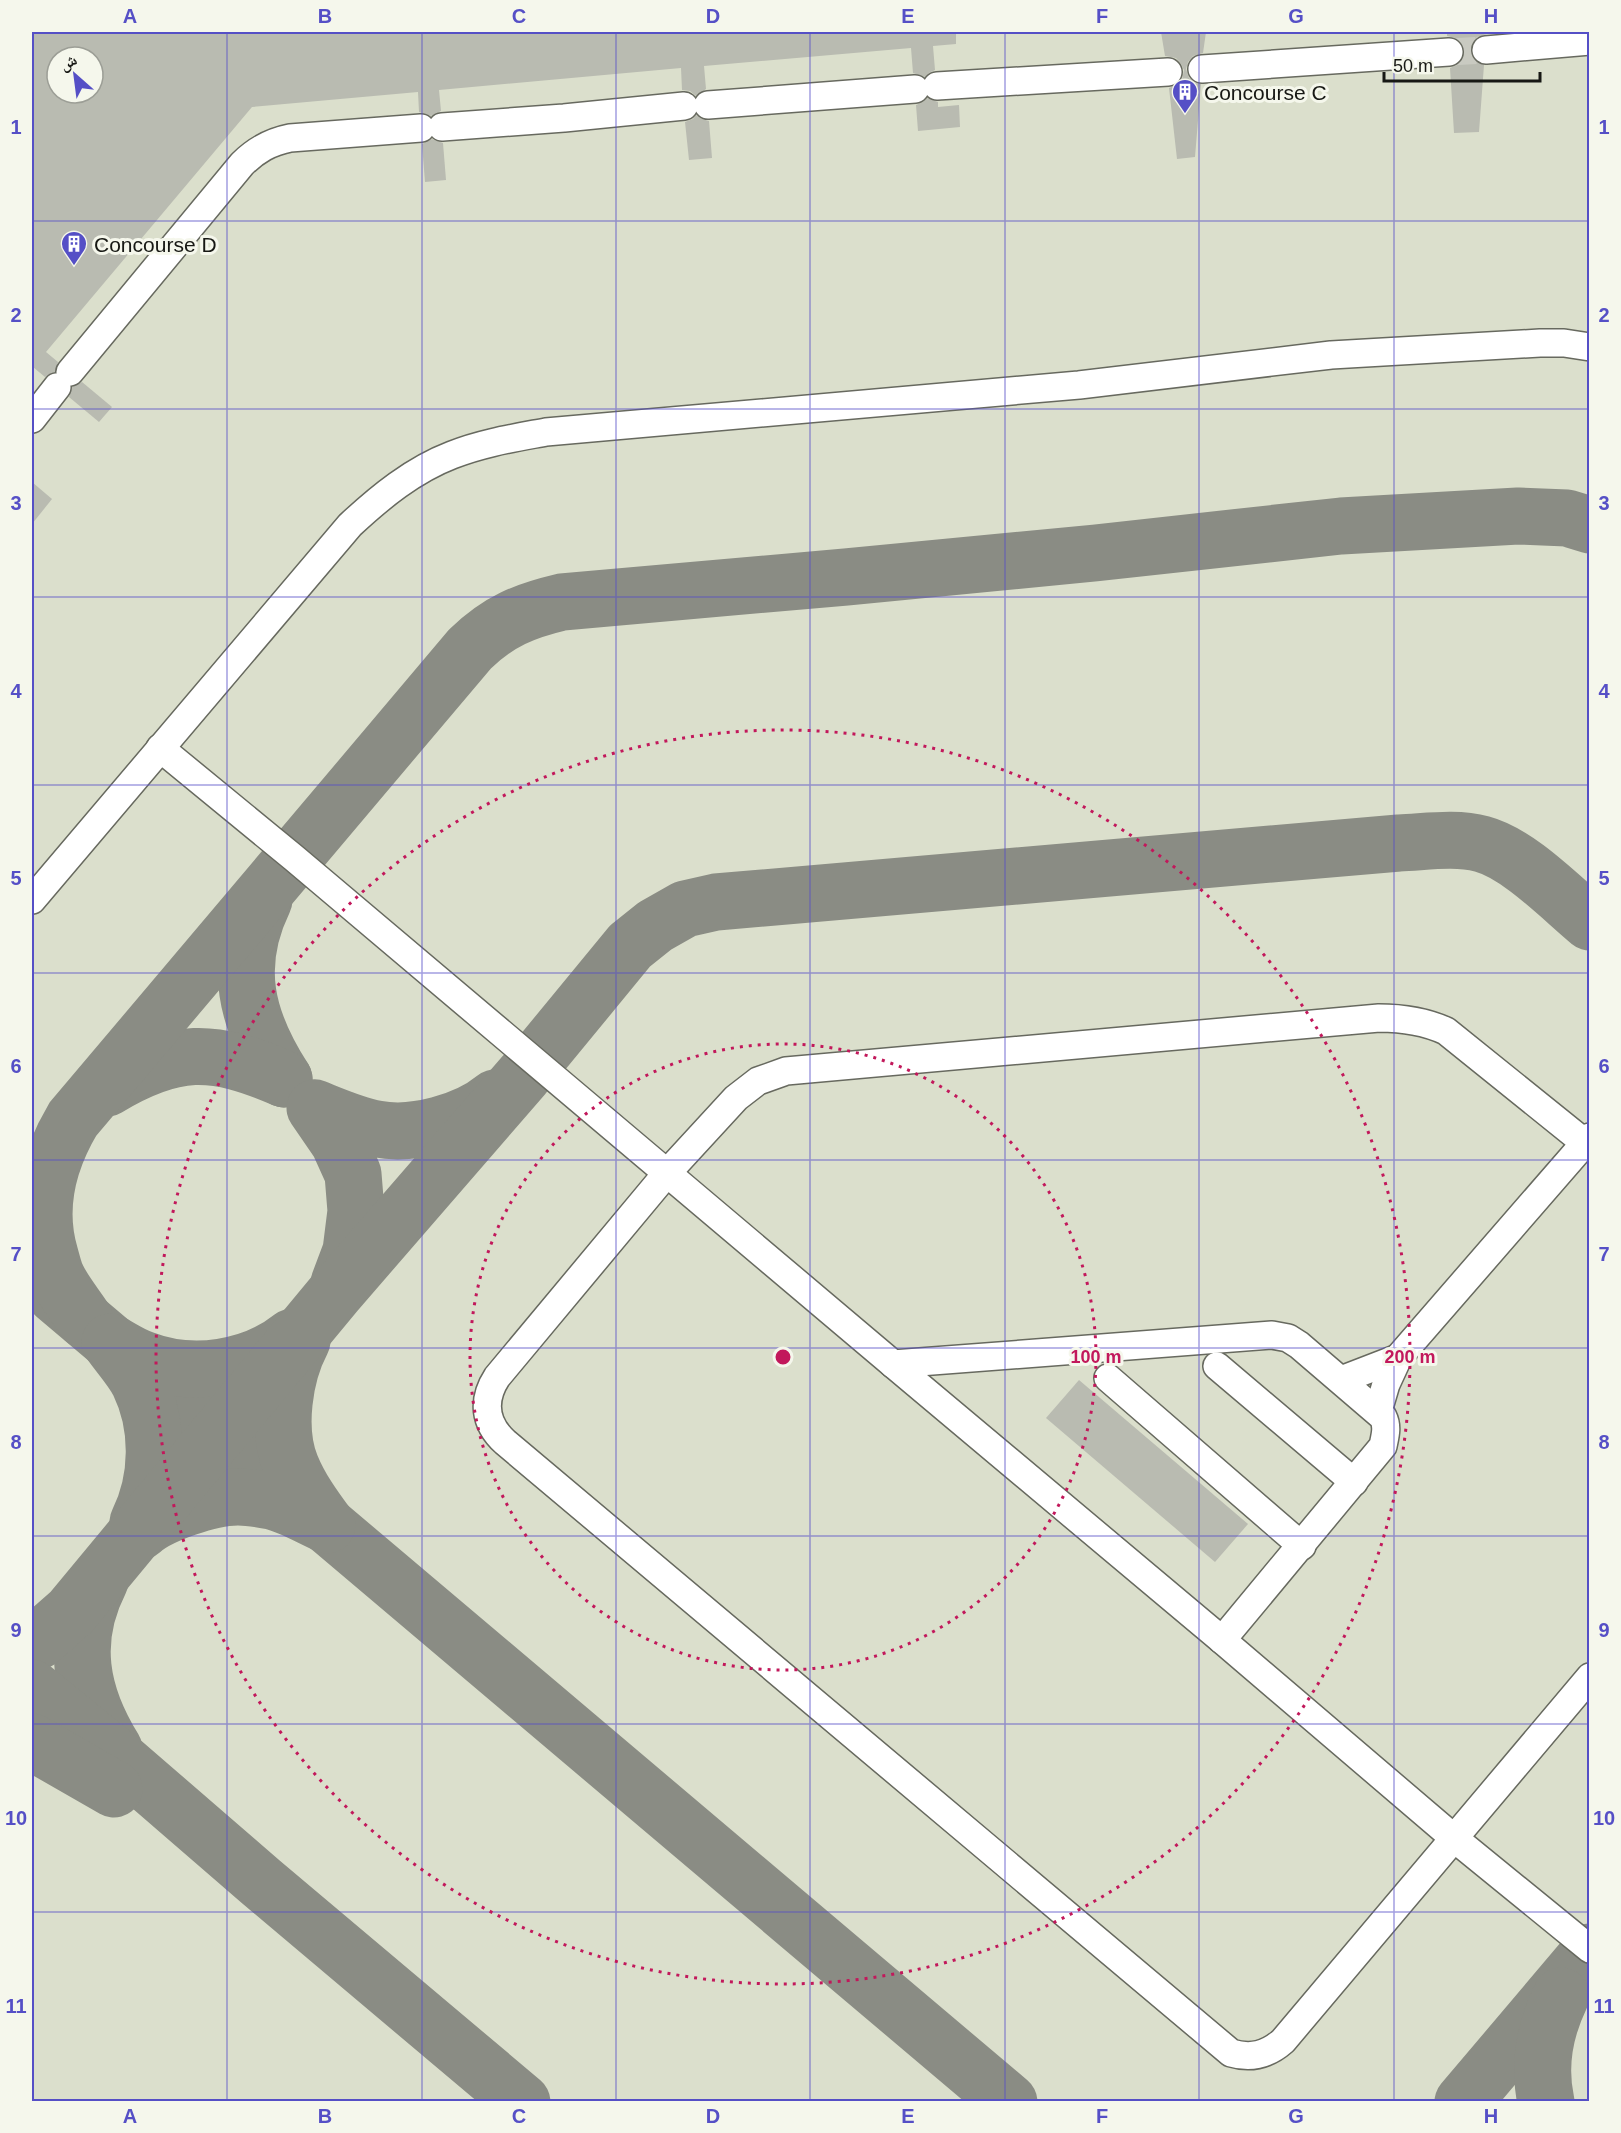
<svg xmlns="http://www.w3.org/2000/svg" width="1621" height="2133" viewBox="0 0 1621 2133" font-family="Arial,'Noto Naskh Arabic',sans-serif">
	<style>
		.built { fill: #dbdfcc; fill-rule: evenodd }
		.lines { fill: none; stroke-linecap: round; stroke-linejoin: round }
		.taxiway { stroke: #8a8c84; stroke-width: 57 }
		.building { fill: #b9bbb1; fill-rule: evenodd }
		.minor-tunnel { stroke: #c9cac1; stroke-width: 27; stroke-dasharray: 27 14; stroke-linecap: butt }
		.minor-casing { stroke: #67695f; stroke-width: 30 }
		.minor { stroke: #fff; stroke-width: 27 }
		.grid { fill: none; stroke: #554fc6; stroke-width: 1.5; stroke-opacity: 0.55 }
		.ring { fill: none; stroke: #c2185b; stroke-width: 3; stroke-dasharray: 3 6 }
		.labels { text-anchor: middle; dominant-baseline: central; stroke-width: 6; stroke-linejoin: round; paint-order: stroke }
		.poi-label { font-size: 21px; fill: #171814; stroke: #f5f7ec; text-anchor: start }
		.centre { fill: #c2185b; stroke: #f5f7ec; stroke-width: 3 }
		.ring-label { font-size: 18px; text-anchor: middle; font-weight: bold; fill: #c2185b; stroke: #f5f7ec; stroke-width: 6; stroke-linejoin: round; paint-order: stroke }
		.neatline { fill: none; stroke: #554fc6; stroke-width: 2 }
		.grid-label { font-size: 20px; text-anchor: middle; font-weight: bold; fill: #554fc6 }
	</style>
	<rect width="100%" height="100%" fill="#e8eadf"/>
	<path class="built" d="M 32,32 L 1589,32 L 1589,2101 L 32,2102 ZM 57,57 L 93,57 L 93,93 L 57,93 Z"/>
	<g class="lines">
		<g class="taxiway">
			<path d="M 264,900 C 232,966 246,1020 284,1079"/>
			<path d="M 107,1088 C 175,1047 213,1048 284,1079"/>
			<path d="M 339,1283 L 351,1251 L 356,1211 L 353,1174 L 339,1143 L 315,1108 C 335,1116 355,1125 377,1129 C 413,1136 466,1122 495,1098"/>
			<polyline points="55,1295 1009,2102"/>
			<path d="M 85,1320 C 76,1306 64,1292 57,1277 C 54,1271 52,1262 50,1255 C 36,1208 48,1161 73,1119 L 470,649 C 499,621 524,611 562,602 L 846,577 L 1095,553 L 1341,526 L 1518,516 L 1567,518 L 1590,525"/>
			<path d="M 138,1522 C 159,1480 160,1426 139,1383 C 132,1369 119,1355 110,1342 C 121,1348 131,1355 143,1359 C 192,1378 252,1369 292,1337"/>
			<path d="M 141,1531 C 160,1514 212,1497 238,1497 C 248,1497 260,1499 271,1501 C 289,1505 309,1517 327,1525 C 313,1506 300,1488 291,1466 C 276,1429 284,1375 302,1341"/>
			<path d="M 100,1581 C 70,1640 80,1694 114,1749"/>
			<path d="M 32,1644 L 38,1641 L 71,1612 L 336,1292 L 524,1075 L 630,946 L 655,926 L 685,909 L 716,902 L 1399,843 C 1426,842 1455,837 1482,844 C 1519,854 1560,897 1590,922"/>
			<polyline points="32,1688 120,1760 261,1882 522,2102"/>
			<polyline points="32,1742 114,1789"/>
			<polyline points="1463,2102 1590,1952"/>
			<path d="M 1546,2102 C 1538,2065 1545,2029 1561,1996"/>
		</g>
	</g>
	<g class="building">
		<path d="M 32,32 L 956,32 L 956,44 L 933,46 L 935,70 L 929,73 L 925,77 L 913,73 L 911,48 L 704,66 L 706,89 L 696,96 L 690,91 L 682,90 L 681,68 L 439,90 L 441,111 L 431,116 L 419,112 L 418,92 L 252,107 L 46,352 L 58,362 L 55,372 L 45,377 L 33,367 L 32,369 ZM 57,57 L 93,57 L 93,93 L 57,93 Z"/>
		<polygon points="1161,32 1206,32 1203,53 1193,56 1188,62 1186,69 1189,78 1195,83 1201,84 1195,157 1177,159 1169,88 1176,85 1182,80 1184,70 1181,64 1176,58 1165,56"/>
		<polygon points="1447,32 1487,32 1487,34 1477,37 1472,44 1470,51 1473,59 1484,65 1479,132 1454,133 1450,68 1457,65 1463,59 1465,50 1462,43 1455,38 1447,36"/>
		<polygon points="927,98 938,102 938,107 959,105 960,127 918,131 916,105 923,102"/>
		<polygon points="696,115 702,119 709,121 712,158 689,160 685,122 693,119"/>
		<polygon points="432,139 443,143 446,180 425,182 422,144"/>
		<polygon points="82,382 112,407 99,422 69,397 72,387"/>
		<polygon points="32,482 52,499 32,524"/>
		<polygon points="1079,1380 1248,1524 1215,1562 1046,1418"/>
	</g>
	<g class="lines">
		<polyline class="minor-tunnel" points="1449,52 1486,50"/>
		<defs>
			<g id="minor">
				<polyline points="1486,50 1590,41"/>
				<polyline points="1202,69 1449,52"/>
				<polyline points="937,86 1168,72"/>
				<polyline points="708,105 915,89"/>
				<polyline points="442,127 564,118 684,106"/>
				<path d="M 70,372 L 242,164 C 256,150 270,142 290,138 L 421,128"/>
				<polyline points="32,419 57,387"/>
				<polyline points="160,748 294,858 893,1364 1222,1640 1455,1839 1590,1949"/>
				<path d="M 32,900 L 350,525 C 380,497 413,470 452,455 C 482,443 514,438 546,432 L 1079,385 L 1331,355 L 1540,343 L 1564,343 L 1590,347"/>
				<path d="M 1590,1147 L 1446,1031 C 1424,1021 1403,1018 1379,1018 L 786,1071 L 758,1081 L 736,1098 L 667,1173 L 497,1377 C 482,1400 484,1423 505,1442 L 1231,2053 C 1251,2059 1267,2055 1283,2041 L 1590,1677"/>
				<path d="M 893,1364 L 1272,1335 L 1288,1338 L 1299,1345 L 1383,1417 C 1388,1427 1385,1436 1383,1446 L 1222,1640"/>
				<polyline points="1217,1366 1354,1482"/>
				<polyline points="1108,1378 1302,1546"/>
				<polyline points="1341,1380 1398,1358"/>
				<polyline points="1378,1411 1386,1384 1398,1358 1590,1137"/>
			</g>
		</defs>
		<use href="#minor" class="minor-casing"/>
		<use href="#minor" class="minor"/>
	</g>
	<path class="grid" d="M 227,32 L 227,2102M 422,32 L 422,2102M 616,32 L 616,2102M 810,32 L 810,2102M 1005,32 L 1005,2102M 1199,32 L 1199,2102M 1394,32 L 1394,2102M 32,221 L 1590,221M 32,409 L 1590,409M 32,597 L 1590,597M 32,785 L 1590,785M 32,973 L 1590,973M 32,1160 L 1590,1160M 32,1348 L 1590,1348M 32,1536 L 1590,1536M 32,1724 L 1590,1724M 32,1912 L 1590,1912"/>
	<g class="ring">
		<circle cx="783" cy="1357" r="313"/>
		<circle cx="783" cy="1357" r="627"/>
	</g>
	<defs>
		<symbol id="building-pin" viewBox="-11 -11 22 30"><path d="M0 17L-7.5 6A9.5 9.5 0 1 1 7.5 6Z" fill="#554fc6" stroke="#f5f7ec"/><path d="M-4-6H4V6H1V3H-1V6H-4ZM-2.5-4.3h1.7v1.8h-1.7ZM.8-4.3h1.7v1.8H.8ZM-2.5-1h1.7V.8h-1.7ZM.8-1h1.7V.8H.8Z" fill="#fff"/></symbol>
	</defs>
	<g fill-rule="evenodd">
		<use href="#building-pin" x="1170" y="77" width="30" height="40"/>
		<use href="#building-pin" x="59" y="229" width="30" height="40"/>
	</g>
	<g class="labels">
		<g class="poi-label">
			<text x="1204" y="92">Concourse C</text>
			<text x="94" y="244">Concourse D</text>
		</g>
	</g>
	<circle cx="783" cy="1357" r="9" class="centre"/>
	<g class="ring-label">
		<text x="1096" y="1363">100 m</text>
		<text x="1410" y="1363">200 m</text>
	</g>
	<rect width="1621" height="2133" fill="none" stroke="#f5f7ec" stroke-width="66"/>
	<g transform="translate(75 75) rotate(332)"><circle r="28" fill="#f5f7ec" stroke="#9c9e96" stroke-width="1.5"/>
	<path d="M0-4.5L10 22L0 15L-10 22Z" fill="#554fc6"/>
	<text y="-9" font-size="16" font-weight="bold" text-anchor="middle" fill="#171814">ش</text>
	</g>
	<path d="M1384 72v9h156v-9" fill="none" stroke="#171814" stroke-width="3"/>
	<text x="1393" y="72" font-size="18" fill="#171814" stroke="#f5f7ec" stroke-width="4.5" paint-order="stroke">50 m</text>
	<rect x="33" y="33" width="1555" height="2067" class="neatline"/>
	<g class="grid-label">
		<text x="130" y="23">A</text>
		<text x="325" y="23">B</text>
		<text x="519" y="23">C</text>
		<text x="713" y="23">D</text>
		<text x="908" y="23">E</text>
		<text x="1102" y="23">F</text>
		<text x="1296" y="23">G</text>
		<text x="1491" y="23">H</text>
		<text x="16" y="134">1</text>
		<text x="1604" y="134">1</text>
		<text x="16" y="322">2</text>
		<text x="1604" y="322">2</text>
		<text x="16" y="510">3</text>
		<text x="1604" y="510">3</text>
		<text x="16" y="698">4</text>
		<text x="1604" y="698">4</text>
		<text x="16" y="885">5</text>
		<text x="1604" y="885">5</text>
		<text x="16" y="1073">6</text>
		<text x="1604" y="1073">6</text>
		<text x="16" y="1261">7</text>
		<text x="1604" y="1261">7</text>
		<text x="16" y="1449">8</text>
		<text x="1604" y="1449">8</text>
		<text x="16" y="1637">9</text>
		<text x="1604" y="1637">9</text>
		<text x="16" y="1825">10</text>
		<text x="1604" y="1825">10</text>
		<text x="16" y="2013">11</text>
		<text x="1604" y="2013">11</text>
		<text x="130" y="2123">A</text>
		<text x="325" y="2123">B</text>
		<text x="519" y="2123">C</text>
		<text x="713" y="2123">D</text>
		<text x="908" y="2123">E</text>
		<text x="1102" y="2123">F</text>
		<text x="1296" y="2123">G</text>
		<text x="1491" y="2123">H</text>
	</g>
</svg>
